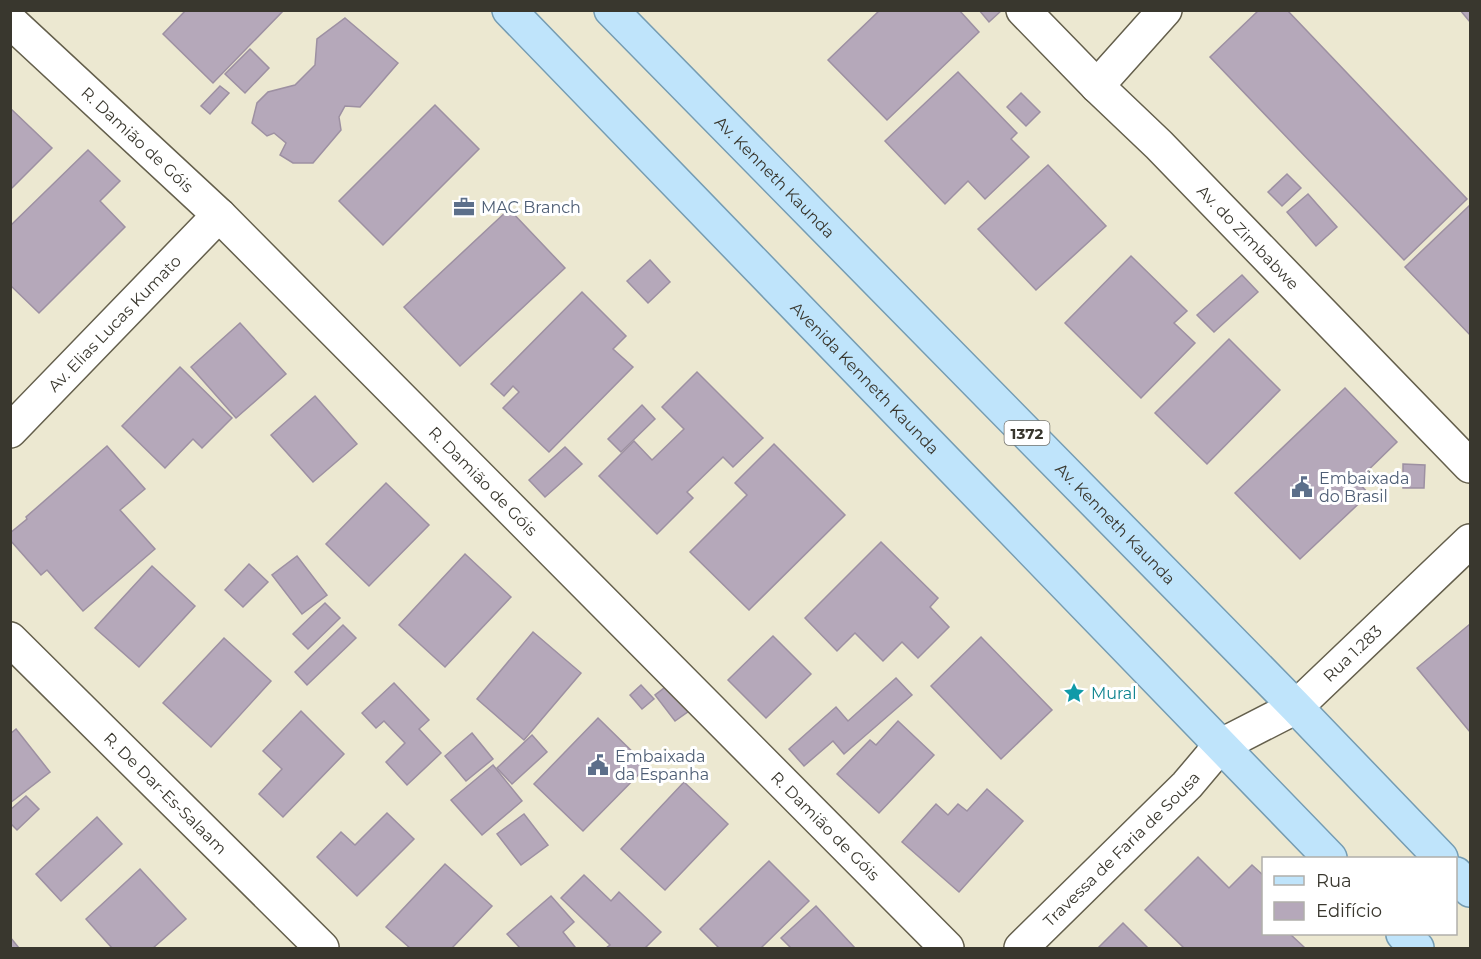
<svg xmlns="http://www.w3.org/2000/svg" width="1481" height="959" viewBox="0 0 1481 959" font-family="Montserrat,sans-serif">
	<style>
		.building { fill: #b5a8ba; stroke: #9d90a2; stroke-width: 1.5 }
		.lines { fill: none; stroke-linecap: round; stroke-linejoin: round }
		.minor-casing { stroke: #645f4c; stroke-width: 36 }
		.primary-casing { stroke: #759cb2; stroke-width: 36 }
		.minor { stroke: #fff; stroke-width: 33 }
		.primary { stroke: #bfe4fb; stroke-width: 33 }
		.labels { text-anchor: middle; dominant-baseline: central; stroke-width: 6; stroke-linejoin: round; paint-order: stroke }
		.shield { fill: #fff; stroke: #74736d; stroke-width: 1.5 }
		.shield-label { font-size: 15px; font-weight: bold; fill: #39372e }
		.street-label { font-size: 16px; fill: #39372e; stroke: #fff }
		.service-label { font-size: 16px; fill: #4e5e75; stroke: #fff; text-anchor: start }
		.culture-label { font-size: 16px; fill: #0d838f; stroke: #fff; text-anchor: start }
	</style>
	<rect width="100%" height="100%" fill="#ece8d1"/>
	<g class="building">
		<polygon points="186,10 284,10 213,83 163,34"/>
		<polygon points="880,10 959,10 979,32 887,120 828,60"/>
		<polygon points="979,10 1002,10 989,22"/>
		<polygon points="1259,10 1287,10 1467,199 1404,260 1210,57"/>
		<polygon points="1460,10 1470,10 1470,22"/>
		<polygon points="345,18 398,63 360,107 345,106 339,117 341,130 313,163 293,163 280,155 286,143 274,133 267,136 252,123 257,103 268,92 295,85 315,65 317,39"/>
		<polygon points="250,49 269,68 245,93 225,74"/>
		<polygon points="958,72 1017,133 1011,139 1029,157 985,199 968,181 945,204 885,141"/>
		<polygon points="220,86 229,93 210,114 201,106"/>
		<polygon points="1021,93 1040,112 1026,126 1007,107"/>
		<polygon points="435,105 479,149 383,245 339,201"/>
		<polygon points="10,108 52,148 10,190"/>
		<polygon points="88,150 120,181 100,201 125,227 39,313 10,285 10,226"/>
		<polygon points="1048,165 1106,226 1036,290 978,229"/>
		<polygon points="1287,174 1301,188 1282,206 1268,192"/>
		<polygon points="1308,194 1337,227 1316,246 1287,212"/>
		<polygon points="1470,205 1470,335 1405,267"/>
		<polygon points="509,209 565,268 460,366 404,307"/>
		<polygon points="1131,256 1187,311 1174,323 1195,343 1141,398 1065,323"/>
		<polygon points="650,260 670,282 648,303 627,281"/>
		<polygon points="1242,275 1258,292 1214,332 1197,315"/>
		<polygon points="582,292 626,336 613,349 633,367 549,452 503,408 519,392 513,386 504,396 491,384"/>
		<polygon points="240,323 286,374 236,418 191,367"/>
		<polygon points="1229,339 1280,390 1207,464 1155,413"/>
		<polygon points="180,367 232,418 202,448 193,439 165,468 122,426"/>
		<polygon points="697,372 763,438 733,467 723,457 687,492 693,498 657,534 599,476 634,441 652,460 684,429 662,407"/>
		<polygon points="1345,388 1397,442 1357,481 1369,494 1300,559 1235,493"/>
		<polygon points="315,396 357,444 313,482 271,435"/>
		<polygon points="642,405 655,419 621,452 608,439"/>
		<polygon points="774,444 845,515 749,610 690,552 747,495 735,483"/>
		<polygon points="107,446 145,489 120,510 155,549 83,611 47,570 41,575 10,540 10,533 27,519 26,517"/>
		<polygon points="565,447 582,464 545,497 529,480"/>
		<polygon points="1403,464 1425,465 1424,488 1403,488"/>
		<polygon points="386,483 429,525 369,586 326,544"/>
		<polygon points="881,542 938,598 930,607 949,627 918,658 902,642 883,661 855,633 837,651 805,618"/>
		<polygon points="465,554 511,597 445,667 399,625"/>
		<polygon points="297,556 327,595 302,614 272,575"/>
		<polygon points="249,564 268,582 243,607 225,590"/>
		<polygon points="152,566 195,606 139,667 95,628"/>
		<polygon points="325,603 340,618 308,649 293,634"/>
		<polygon points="1470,624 1470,732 1417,668"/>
		<polygon points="343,625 356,638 307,685 295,672"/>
		<polygon points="533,632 581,673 524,740 477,699"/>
		<polygon points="773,636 811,674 766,718 728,680"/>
		<polygon points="981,637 1052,710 1001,759 931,686"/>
		<polygon points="224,638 271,681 211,747 163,703"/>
		<polygon points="896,678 912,695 844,754 833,741 804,766 789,749 836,707 848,721"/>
		<polygon points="394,683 429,720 419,729 441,753 407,785 386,762 405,743 384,721 376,728 362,713"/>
		<polygon points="641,685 654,699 642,709 630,695"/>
		<polygon points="668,685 689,711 675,721 655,695"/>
		<polygon points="301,711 344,754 283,817 259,794 282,769 263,751"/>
		<polygon points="598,718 647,766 583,831 534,784"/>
		<polygon points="898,721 934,755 879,813 837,774 870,740 876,745"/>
		<polygon points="16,729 50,772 10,803 10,734"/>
		<polygon points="472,733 493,759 466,781 445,756"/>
		<polygon points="532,735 547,752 512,784 497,768"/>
		<polygon points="493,765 522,801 482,835 451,800"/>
		<polygon points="684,782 728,824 665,890 621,849"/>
		<polygon points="987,789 1023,821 959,892 902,842 936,804 948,815 958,804 967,811"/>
		<polygon points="26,796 39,809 17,830 10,823 10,810"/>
		<polygon points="387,813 414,839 357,896 317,857 341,832 355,845"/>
		<polygon points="524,814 548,845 521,865 497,834"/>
		<polygon points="97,817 122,844 61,901 36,874"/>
		<polygon points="1198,857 1229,888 1252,865 1264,876 1264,934 1290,934 1305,948 1184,948 1145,910"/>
		<polygon points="769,861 809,901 761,948 719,948 700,929"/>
		<polygon points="445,864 492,906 452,948 410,948 386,927"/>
		<polygon points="140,869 186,919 153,948 112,948 86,919"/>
		<polygon points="584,875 611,901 619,892 661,932 645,948 606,948 610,945 561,898"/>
		<polygon points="551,896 574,922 563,932 575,947 573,948 520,948 507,934"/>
		<polygon points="816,906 855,948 791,948 781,938"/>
		<polygon points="1123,923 1148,948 1098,948"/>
		<polygon points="10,937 19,948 10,948"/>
	</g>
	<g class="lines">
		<defs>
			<g id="minor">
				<path id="s1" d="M 1023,10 L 1097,86 L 1159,145 L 1470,466"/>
				<path id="s2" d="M 10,21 L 219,215 L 947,948"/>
				<polyline points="1097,86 1165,10"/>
				<path id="s3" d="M 10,431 L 219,215"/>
				<path id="s4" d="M 10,639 L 322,948"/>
				<path id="s5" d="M 1021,948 L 1187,785 L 1220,746 L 1296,707 L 1470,541"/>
			</g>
			<g id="primary">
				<path id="s6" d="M 509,10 L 1330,858"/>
				<path id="s7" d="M 611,10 L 1296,707 L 1441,858"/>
				<polyline points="1456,874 1470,890"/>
				<polyline points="1403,934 1417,948"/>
			</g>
		</defs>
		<use href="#minor" class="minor-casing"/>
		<use href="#primary" class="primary-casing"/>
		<use href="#minor" class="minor"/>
		<use href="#primary" class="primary"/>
	</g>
	<defs>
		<symbol id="office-bare" viewBox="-9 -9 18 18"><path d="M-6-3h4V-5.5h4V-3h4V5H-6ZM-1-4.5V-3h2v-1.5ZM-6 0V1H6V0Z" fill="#5c6f8a" stroke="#fff" stroke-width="2.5" paint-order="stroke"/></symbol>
		<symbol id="civic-bare" viewBox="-9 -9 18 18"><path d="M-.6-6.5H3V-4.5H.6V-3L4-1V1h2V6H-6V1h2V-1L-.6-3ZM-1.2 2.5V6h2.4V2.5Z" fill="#5c6f8a" stroke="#fff" stroke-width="2.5" paint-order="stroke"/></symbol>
		<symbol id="sight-bare" viewBox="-9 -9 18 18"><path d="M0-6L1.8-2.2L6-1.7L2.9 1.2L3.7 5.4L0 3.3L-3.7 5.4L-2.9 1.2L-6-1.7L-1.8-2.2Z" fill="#0f9aa8" stroke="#fff" stroke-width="2.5" paint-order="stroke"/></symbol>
	</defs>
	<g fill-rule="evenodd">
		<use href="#office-bare" x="449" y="192" width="30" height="30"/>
		<use href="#civic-bare" x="1287" y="472" width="30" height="30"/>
		<use href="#sight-bare" x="1059" y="678" width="30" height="30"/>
		<use href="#civic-bare" x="583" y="750" width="30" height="30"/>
	</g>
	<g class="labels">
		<rect class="shield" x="1004.5" y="421" width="45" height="24" rx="4.5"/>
		<g class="shield-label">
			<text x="1027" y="433">1372</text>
		</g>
		<g class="street-label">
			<text stroke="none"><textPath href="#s2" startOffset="174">R. Damião de Góis</textPath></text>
			<text stroke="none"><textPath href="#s7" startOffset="234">Av. Kenneth Kaunda</textPath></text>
			<text stroke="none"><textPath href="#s1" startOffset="320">Av. do Zimbabwe</textPath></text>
			<text stroke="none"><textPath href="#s3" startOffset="150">Av. Elias Lucas Kumato</textPath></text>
			<text stroke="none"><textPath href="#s6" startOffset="512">Avenida Kenneth Kaunda</textPath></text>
			<text stroke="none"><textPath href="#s2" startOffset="660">R. Damião de Góis</textPath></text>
			<text stroke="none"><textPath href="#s7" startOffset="720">Av. Kenneth Kaunda</textPath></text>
			<text stroke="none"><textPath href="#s5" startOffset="447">Rua 1.283</textPath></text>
			<text stroke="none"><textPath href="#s4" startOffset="219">R. De Dar-Es-Salaam</textPath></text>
			<text stroke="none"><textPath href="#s2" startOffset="1146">R. Damião de Góis</textPath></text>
			<text stroke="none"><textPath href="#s5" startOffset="141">Travessa de Faria de Sousa</textPath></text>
		</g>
		<g class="service-label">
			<text x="481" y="207">MAC Branch</text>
			<text x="1319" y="478">Embaixada<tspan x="1319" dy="18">do Brasil</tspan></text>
			<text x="615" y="756">Embaixada<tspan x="615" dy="18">da Espanha</tspan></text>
		</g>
		<g class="culture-label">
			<text x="1091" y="693">Mural</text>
		</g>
	</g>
	<rect width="1481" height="959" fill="none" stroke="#39372e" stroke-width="24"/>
	<rect x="1262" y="857" width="195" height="78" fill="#ffffff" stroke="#b0afab" stroke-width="1.5"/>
	<rect x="1274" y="876" width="30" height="9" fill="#bfe4fb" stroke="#b0afab" stroke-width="1.5"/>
	<text x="1316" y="887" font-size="18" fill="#39372e">Rua</text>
	<rect x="1274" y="902" width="30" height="18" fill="#b5a8ba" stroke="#b0afab" stroke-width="1.5"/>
	<text x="1316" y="917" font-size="18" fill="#39372e">Edifício</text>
</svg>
